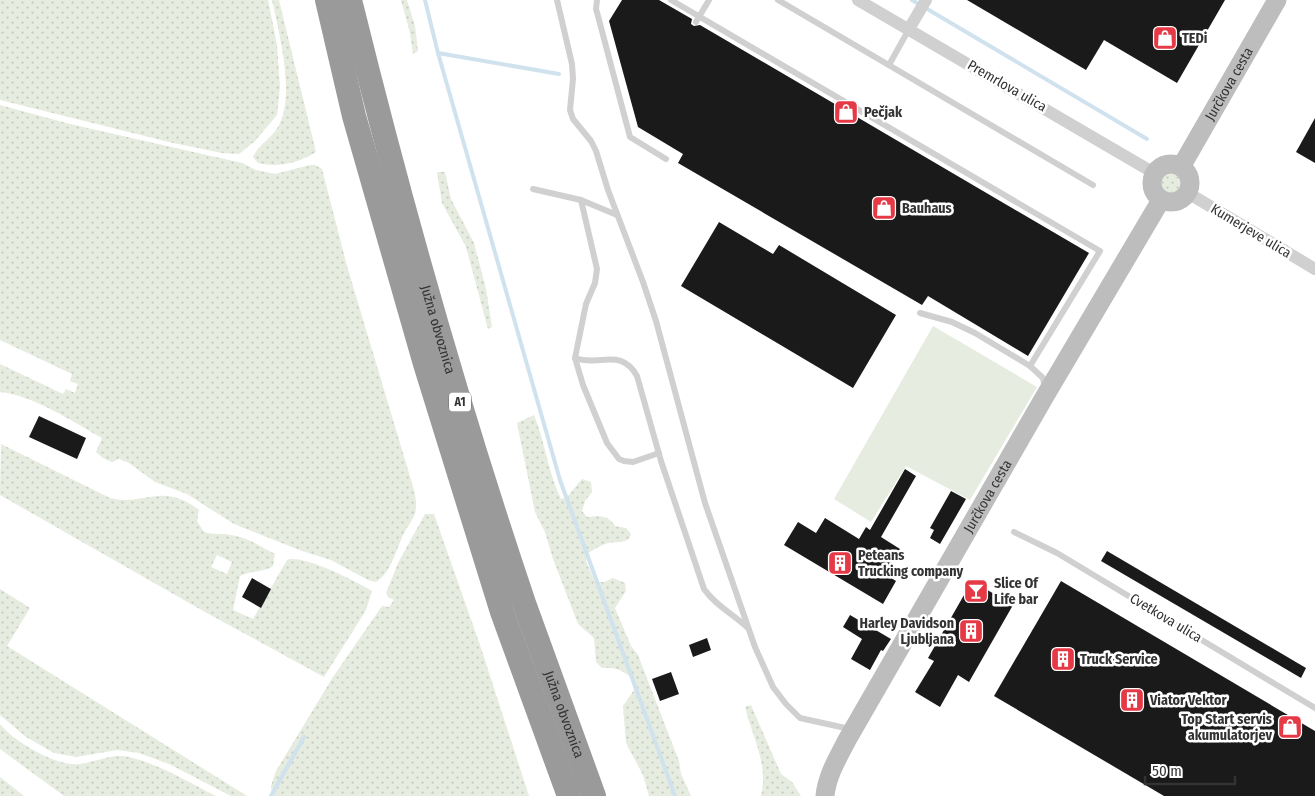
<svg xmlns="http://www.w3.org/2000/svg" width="1315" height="796" viewBox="0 0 1315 796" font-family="'Fira Sans Condensed',sans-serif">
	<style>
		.grass { fill: url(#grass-dots); fill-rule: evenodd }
		.pitch { fill: #e6ecdf }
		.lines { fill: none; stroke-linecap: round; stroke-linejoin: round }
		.stream { stroke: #cfe2ee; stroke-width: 4 }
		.building { fill: #1a1a1a }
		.lane { stroke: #d0d0d0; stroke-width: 6 }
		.street { stroke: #d0d0d0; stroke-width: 12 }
		.secondary { stroke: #bdbdbd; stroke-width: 19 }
		.highway { stroke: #9a9a9a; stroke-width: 24 }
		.labels { text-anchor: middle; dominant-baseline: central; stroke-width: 5; stroke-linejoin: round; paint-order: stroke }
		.shield { fill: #fff; stroke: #707070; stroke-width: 1 }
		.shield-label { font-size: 12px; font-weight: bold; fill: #333 }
		.poi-label { font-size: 14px; font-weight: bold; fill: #333; stroke: #fff; text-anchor: start }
		.street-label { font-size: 14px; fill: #333; stroke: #fff }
	</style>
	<defs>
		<pattern id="grass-dots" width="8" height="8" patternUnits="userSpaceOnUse" patternTransform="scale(1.25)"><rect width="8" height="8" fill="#e6ecdf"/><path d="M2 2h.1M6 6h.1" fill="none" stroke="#c6cbc0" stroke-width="1.8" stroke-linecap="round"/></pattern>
	</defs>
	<rect width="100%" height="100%" fill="#fff"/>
	<g class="grass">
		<polygon points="0,0 268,0 277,45 280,87 277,115 255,141 239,154 222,153 173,143 0,100"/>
		<path d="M 272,0 L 279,0 L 316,152 C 298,163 279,168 258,163 L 253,157 C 259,144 271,139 278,127 C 296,96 279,33 272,0 Z"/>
		<polygon points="401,0 407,0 415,26 418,51 413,54 410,33"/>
		<path d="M 0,105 L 70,124 L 242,163 L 256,170 L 275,174 L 310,165 L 315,165 L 322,169 L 347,266 L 414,490 C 416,499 417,505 415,514 C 412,521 407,527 403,535 C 396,550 391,573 376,582 L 368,580 L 331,560 L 302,551 L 234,524 L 187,494 L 155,482 L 129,463 L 119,459 L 112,462 L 103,458 L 96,452 L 102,438 C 73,422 33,395 0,392 L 0,364 L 63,394 L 66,389 L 75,393 L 78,384 L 70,381 L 72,374 L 0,340 Z"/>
		<polygon points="437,172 445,172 451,199 474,243 486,289 492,327 488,329 466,247 442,203"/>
		<circle cx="1171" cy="183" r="10"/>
		<path d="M 534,415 C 545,442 548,472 561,499 L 567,497 L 582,479 L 591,482 L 592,492 L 585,501 L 582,511 L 587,517 C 598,516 608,514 615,526 L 626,528 L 631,534 L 629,539 C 619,544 617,541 608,543 C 601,545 595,549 588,553 L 586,561 L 595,582 L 604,582 L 613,578 L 625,583 L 626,591 L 615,608 L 631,646 L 638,655 L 679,761 L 681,774 L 691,796 L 649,796 L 643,775 L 626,743 L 623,706 L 634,690 L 632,678 C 622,670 615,667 602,668 L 596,662 L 594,638 L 578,624 L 553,559 L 545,532 L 535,512 L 517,423 Z"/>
		<path d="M 1,444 L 110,498 C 145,507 161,481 199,510 L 197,521 L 204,532 C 213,535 222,533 231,535 C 247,537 261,547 275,554 L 273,566 C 263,573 251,570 240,576 L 233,610 L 253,619 L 287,560 C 301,553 358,582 372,591 L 366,610 L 324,677 L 205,612 L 0,495 ZM 217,555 L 232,562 L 227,574 L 211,567 Z"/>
		<polygon points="425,514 434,514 480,645 529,796 272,796 271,786 276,771 333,677 382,606 389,607 394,600 388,597 386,593 398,563"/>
		<polygon points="0,589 30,608 7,646 247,796 231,796 169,764 139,753 117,750 76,757 54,753 26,737 0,715"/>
		<path d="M 751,705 L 781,774 L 792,782 L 801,796 L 761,796 C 769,765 752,736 745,707 Z"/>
		<path d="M 0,724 C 14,742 57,767 80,764 C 96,762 113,753 129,757 C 159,764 188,782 216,796 L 64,796 L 0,749 Z"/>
		<polygon points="0,777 24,796 0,796"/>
	</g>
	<polygon class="pitch" points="933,326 1037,387 970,500 906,466 871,522 834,499"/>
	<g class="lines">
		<g class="stream">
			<polyline points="425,0 438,53 560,480 675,796"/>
			<polyline points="912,0 1147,139"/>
			<polyline points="438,53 559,74"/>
			<polyline points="271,796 304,737"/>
		</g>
	</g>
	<g class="building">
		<polygon points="622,0 659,0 692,19 691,24 694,26 700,25 1089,253 1028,356 928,296 922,305 678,163 683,154 638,127 609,21"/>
		<polygon points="967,0 1225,0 1177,83 1104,40 1086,70"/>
		<polygon points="1315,118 1315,163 1296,152"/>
		<polygon points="719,222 773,254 779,245 896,315 853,388 681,286"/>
		<polygon points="39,416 86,438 77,459 29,437"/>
		<polygon points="905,469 916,476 881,537 900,549 885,574 896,581 883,604 784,545 798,522 816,533 825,518 859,539 866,527 870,530"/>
		<polygon points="951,491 966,499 940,544 930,538 934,530 930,528"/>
		<polygon points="1107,551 1306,668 1301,678 1101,561"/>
		<polygon points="252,578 271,589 261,608 242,597"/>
		<polygon points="972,581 1013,605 969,682 958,675 940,707 915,692 934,661 928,658"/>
		<polygon points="1061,581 1315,731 1315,796 1164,796 994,696"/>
		<polygon points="850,615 891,639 883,651 881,650 870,670 851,659 862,639 843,627"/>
		<polygon points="707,638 711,650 693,657 689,645"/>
		<polygon points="671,672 679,694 660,701 652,679"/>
	</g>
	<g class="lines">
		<g class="lane">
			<polyline points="557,0 572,64 573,79 570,110 573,119 591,141 596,151 608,190 643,282 656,321 705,503 755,647 773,687 786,704 800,718 850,729"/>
			<polyline points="597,0 596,9 598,16 630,137 666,159"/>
			<polyline points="671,0 1100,251 1030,366"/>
			<polyline points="778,0 1093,185"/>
			<polyline points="696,22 709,0"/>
			<polyline points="889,65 909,29"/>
			<polyline points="533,189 581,200 617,215"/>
			<polyline points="581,200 597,269 595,283 586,304 575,358 583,385 607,443 619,459 624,461 633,462 659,453"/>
			<polyline points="920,313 952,322 975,333 1030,366 1043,378 1045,389"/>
			<path d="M 575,358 C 600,367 621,347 637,376 L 661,461 L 704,589 C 716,606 733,614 748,628"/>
			<polyline points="1014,532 1057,553 1315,708"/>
		</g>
		<g class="street">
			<polyline points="858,0 1154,173"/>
			<polyline points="909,29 926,0"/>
			<polyline points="1188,193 1315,269"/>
		</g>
		<g class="secondary">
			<circle cx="1171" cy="183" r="19"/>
			<path id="s1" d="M 1181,167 L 1277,0"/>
			<path id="s2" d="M 825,796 C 827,775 838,758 847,740 L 1045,396 L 1161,200"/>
		</g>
		<g class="highway">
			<polyline points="327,0 354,116 425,364 502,612 569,796"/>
			<path id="s3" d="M 350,0 C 400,203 457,405 524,603 C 547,668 571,732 594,796"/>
		</g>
	</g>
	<defs>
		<symbol id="shop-square" viewBox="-11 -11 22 22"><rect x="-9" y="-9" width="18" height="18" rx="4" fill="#e63946" stroke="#fff"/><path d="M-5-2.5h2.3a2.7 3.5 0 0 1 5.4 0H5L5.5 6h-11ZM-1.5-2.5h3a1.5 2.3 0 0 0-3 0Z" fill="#fff"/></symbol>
		<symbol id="building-square" viewBox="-11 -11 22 22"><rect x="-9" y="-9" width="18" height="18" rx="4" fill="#e63946" stroke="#fff"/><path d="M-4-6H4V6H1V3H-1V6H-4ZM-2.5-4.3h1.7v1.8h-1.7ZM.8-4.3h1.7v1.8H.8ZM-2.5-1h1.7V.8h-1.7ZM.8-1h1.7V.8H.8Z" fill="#fff"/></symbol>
		<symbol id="bar-square" viewBox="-11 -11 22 22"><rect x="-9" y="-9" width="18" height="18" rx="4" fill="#e63946" stroke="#fff"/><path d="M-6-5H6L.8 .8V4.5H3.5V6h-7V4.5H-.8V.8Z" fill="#fff"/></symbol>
	</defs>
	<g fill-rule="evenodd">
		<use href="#shop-square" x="1151" y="24" width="28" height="28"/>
		<use href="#shop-square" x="832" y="98" width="28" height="28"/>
		<use href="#shop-square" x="870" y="194" width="28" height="28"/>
		<use href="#building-square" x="826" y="549" width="28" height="28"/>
		<use href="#bar-square" x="962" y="577" width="28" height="28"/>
		<use href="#building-square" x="957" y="617" width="28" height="28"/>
		<use href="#building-square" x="1049" y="645" width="28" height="28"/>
		<use href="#building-square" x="1118" y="686" width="28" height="28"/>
		<use href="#shop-square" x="1276" y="713" width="28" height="28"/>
	</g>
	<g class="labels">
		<rect class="shield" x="449" y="392.5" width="22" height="19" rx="4"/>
		<g class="shield-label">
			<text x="460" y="402">A1</text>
		</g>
		<g class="poi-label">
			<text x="1182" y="38">TEDi</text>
			<text x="864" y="112">Pečjak</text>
			<text x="902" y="208">Bauhaus</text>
			<text x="858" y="555">Peteans<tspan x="858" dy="16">Trucking company</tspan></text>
			<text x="994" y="583">Slice Of<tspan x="994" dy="16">Life bar</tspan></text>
			<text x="954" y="623" text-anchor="end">Harley Davidson<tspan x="954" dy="16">Ljubljana</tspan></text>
			<text x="1080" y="659">Truck Service</text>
			<text x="1150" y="700">Viator Vektor</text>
			<text x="1272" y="719" text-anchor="end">Top Start servis<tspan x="1272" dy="16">akumulatorjev</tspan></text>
		</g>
		<g class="street-label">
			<text stroke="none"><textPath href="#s1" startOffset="96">Jurčkova cesta</textPath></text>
			<text transform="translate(1007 86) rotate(30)">Premrlova ulica</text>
			<text transform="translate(1251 231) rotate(31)">Kumerjeve ulica</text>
			<text stroke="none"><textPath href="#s3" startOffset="341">Južna obvoznica</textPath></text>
			<text stroke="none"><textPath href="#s2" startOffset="342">Jurčkova cesta</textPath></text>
			<text transform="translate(1166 618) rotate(31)">Cvetkova ulica</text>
			<text stroke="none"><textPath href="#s3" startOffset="746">Južna obvoznica</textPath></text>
		</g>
	</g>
	<path d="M1145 776v8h90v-8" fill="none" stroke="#333333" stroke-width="2.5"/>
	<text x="1152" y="776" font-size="15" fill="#333333" stroke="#ffffff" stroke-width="4" paint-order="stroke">50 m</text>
</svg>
